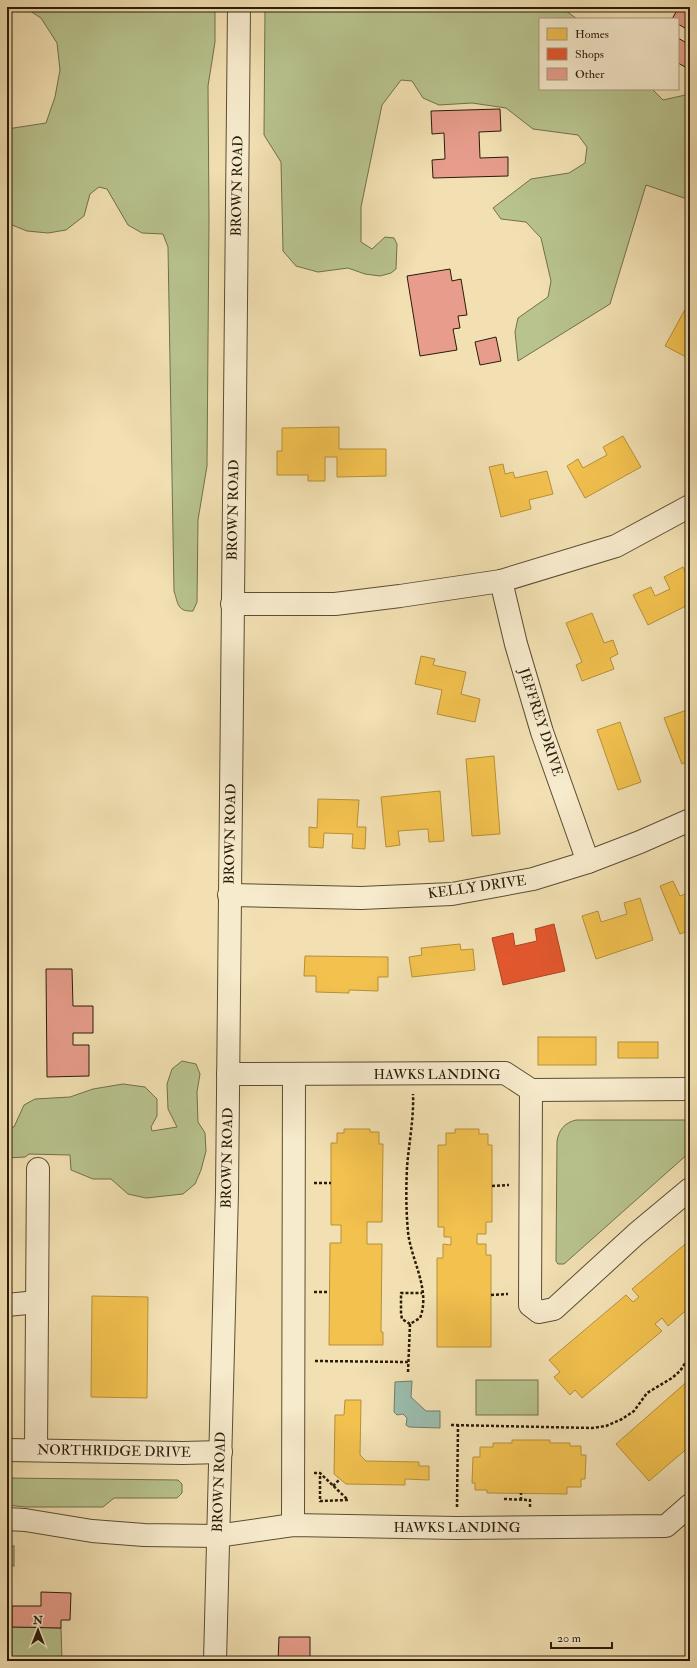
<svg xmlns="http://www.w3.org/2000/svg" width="697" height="1668" viewBox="0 0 697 1668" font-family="'IM FELL Double Pica',serif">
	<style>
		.green { fill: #b8c38e; stroke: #70704c }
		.water { fill: #9bbdae; stroke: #6d7d6c }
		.homes { fill: #f2c14e; stroke: #b69039 }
		.shops { fill: #e4572e; stroke: #ac4523 }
		.building { fill: #e89d8c; stroke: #291c09 }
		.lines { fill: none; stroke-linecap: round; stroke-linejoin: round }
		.minor-casing { stroke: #5b4d33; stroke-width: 24 }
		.path { stroke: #291c09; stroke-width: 2.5; stroke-dasharray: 3 2; stroke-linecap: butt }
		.minor { stroke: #f7ebcd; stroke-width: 22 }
		.labels { text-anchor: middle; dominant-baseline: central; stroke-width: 4; stroke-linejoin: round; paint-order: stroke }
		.street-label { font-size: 14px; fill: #291c09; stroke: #f7ebcd }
	</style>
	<rect width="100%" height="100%" fill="#f2e0b2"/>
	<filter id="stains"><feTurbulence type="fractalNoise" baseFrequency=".005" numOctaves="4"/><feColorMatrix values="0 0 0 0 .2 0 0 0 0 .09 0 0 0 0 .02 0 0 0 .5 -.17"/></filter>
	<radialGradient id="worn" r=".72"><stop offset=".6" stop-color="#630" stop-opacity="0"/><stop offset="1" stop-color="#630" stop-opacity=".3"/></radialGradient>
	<g class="green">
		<path d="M 24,7 L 215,7 L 215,42 L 208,86 L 209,220 L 207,466 L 198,520 L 197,602 L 193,611 C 177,612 178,603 174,591 L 168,247 L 163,234 L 142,233 L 128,225 L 107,189 L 99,187 L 90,194 L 84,216 L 66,230 L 48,233 L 27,231 L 7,223 L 7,129 L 46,123 L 55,97 L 60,70 L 57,43 L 41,18 Z"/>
		<polygon points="265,7 561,7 577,19 540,19 540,89 652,89 663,100 690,94 690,200 646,185 610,304 518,361 515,332 518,318 548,297 551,281 541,238 526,222 501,219 493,208 531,179 569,173 585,163 587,147 578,135 533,129 506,108 472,103 439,105 423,98 412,81 401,80 382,105 361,207 361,242 372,249 385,237 394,238 397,244 396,269 391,273 380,276 365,274 348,268 318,272 296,266 283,251 281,162 264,135"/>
		<polygon points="182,1061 196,1064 200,1074 197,1092 198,1122 205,1133 206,1151 201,1170 195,1184 183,1194 146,1198 128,1194 111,1179 93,1179 71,1170 70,1155 29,1154 25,1157 7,1158 7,1127 14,1127 24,1105 35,1099 70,1097 93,1089 123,1084 145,1087 157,1099 157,1116 151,1127 152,1131 177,1127 168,1109 167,1084 172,1069"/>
		<path d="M 576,1120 L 690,1120 L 690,1152 L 564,1264 L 558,1264 L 556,1261 L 557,1141 C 559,1130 564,1123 576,1120 Z"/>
		<rect x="476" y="1380" width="62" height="35"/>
		<polygon points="7,1478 178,1480 182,1484 182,1493 177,1498 114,1498 103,1507 25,1507 7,1505"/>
		<rect x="7" y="1546" width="7" height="20"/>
		<polygon points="12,1627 61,1628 62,1661 12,1661"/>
	</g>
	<polygon class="water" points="412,1381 411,1397 426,1411 440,1411 440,1428 409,1427 406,1425 407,1418 403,1414 397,1415 394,1412 395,1382"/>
	<g class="homes">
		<polygon points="688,304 690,305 690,359 665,346"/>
		<polygon points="339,427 339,449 386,449 386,476 337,477 337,457 325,457 325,481 308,481 308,475 277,475 277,451 282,451 282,428"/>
		<polygon points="623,436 641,467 585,498 567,466 578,459 583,468 607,455 603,447"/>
		<polygon points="503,464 505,474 513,472 515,478 547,471 553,494 529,500 531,509 501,517 489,467"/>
		<polygon points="683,567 690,582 690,604 648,625 633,595 651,587 655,596 670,589 664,577"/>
		<polygon points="592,613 604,643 613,640 618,654 610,658 614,669 582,681 576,665 582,662 566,623"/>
		<polygon points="421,656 435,659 433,665 466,672 461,694 480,699 475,722 437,714 442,690 415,684"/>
		<polygon points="690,709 690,746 687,747 690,754 690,760 682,764 664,718"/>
		<polygon points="620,722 641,782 618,790 597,730"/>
		<polygon points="494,756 500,834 472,836 466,759"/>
		<polygon points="440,791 444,841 429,842 428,829 398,831 400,845 386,847 381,797"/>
		<polygon points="318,799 359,800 357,827 366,827 365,849 352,848 353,834 324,833 323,848 309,847 309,827 317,828"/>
		<polygon points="673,881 680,896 690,892 690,930 680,934 660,886"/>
		<polygon points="640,898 653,940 596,959 582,916 598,911 601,922 627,914 624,903"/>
		<polygon points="460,944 461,950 473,949 475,970 412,977 409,957 422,955 421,948"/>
		<polygon points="305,956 388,957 388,977 378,977 378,991 349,990 349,993 316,992 316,976 304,976"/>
		<rect x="538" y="1037" width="58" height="28"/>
		<rect x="618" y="1042" width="40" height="16"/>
		<polygon points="344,1129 370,1129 370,1132 379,1132 379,1144 383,1144 382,1222 367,1222 367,1244 382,1244 381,1332 383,1332 383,1345 329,1345 330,1243 341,1243 341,1225 331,1225 331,1143 337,1143 337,1133 344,1133"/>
		<polygon points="455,1129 479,1129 479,1134 488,1134 488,1145 492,1145 492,1222 486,1222 486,1234 477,1234 477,1244 486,1244 486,1255 491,1255 491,1347 437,1347 437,1258 443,1258 443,1244 451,1245 451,1237 444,1237 444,1227 438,1227 438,1145 446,1145 446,1133 455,1133"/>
		<polygon points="690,1240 690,1307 668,1326 662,1318 655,1324 662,1331 582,1398 575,1390 570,1395 554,1377 560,1372 549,1360 626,1295 633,1302 639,1297 632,1289"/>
		<polygon points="92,1296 148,1297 147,1398 91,1397"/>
		<polygon points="690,1379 690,1446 649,1481 616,1444"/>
		<polygon points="345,1400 361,1400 360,1455 366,1461 419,1462 419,1466 429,1466 429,1480 405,1479 405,1485 346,1484 334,1474 335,1415 344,1415"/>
		<polygon points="512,1440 550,1440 550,1443 570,1443 570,1446 581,1446 581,1455 586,1455 585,1479 581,1479 581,1487 567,1487 567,1494 487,1493 487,1490 475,1490 475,1483 472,1483 473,1457 480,1457 480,1447 493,1447 493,1443 512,1443"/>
	</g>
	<polygon class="shops" points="554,924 565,971 503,985 492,938 513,933 515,946 537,941 535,929"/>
	<g class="building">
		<polygon points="679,7 690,7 690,31 678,24 678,19 672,19"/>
		<polygon points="678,38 690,45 690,63 687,68 678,63"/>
		<polygon points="500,109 501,131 479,132 480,158 508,157 508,176 433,178 432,160 445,159 444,133 432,134 431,111"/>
		<polygon points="450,269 452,281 461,279 467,315 458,316 460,328 453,329 457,350 420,356 407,276"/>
		<polygon points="496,337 501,361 480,365 475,342"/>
		<polygon points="46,969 72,969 73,1006 93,1006 93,1033 73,1033 73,1045 89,1045 89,1076 47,1077"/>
		<polygon points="41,1592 71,1593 70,1620 61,1620 61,1628 12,1627 12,1606 41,1606"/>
		<polygon points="279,1637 310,1637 310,1661 278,1661"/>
		<polygon points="62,1657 142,1660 142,1661 62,1661"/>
	</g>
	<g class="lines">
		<defs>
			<g id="minor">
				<polyline points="501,581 516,644 542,732 588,862"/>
				<polyline points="232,604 335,604 400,596 501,581 616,546 690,506"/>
				<polyline points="229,895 361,898 452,894 533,879 588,862 640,842 690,820"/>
				<polyline points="228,1074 505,1073 531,1090 690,1089"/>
				<polyline points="531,1090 530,1305 539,1312 554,1309 636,1234 690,1189"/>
				<polyline points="7,1305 37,1302"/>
				<polyline points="7,1450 183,1453 221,1452"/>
				<polyline points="36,1450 38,1169"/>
				<polyline points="7,1519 25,1520 92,1531 144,1535 217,1536 293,1525 457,1528 666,1526 690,1505"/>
				<polyline points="293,1525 294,1074"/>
				<polyline points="215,1661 227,1192 239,7"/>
			</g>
		</defs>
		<use href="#minor" class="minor-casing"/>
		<g class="path">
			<polyline points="314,1183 331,1183"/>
			<polyline points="492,1186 509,1185"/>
			<polyline points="314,1292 329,1292"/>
			<polyline points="491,1295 508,1294"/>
			<polyline points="410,1324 402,1319 401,1314 401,1293 422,1293"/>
			<polyline points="315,1361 409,1362"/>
			<path d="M 408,1372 L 410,1324 L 420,1318 C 431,1290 411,1260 408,1232 C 406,1210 406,1189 407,1167 C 409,1143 414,1118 413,1094"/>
			<polyline points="451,1425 592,1428 606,1426 622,1419 634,1411 647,1393 672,1378 680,1371 690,1356"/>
			<polyline points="314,1473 320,1473 348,1500 320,1501 320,1473"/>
			<polyline points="333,1486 340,1479"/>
			<polyline points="504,1499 530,1500 530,1507"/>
			<polyline points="521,1500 521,1493"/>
			<polyline points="457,1507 458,1425"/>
		</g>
		<use href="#minor" class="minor"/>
	</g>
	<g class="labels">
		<g class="street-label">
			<text transform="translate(237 186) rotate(-89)">BROWN ROAD</text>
			<text transform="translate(233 510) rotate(-89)">BROWN ROAD</text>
			<text transform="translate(541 722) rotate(72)">JEFFREY DRIVE</text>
			<text transform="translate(230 834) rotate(-89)">BROWN ROAD</text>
			<text transform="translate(477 887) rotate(-8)">KELLY DRIVE</text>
			<text x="437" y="1074">HAWKS LANDING</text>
			<text transform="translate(227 1158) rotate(-89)">BROWN ROAD</text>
			<text transform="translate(114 1451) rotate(1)">NORTHRIDGE DRIVE</text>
			<text transform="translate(219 1482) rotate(-88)">BROWN ROAD</text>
			<text x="457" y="1527">HAWKS LANDING</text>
		</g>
	</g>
	<rect width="697" height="1668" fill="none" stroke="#f2e0b2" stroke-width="24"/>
	<rect x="8" y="8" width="681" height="1652" fill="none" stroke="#291c09" stroke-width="2"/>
	<rect x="12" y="12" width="673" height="1644" fill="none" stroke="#291c09"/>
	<rect x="539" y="18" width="140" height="72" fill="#f7ebcd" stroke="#a5987f"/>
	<rect x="547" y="28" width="20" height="12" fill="#f2c14e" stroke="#a5987f"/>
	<text x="575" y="38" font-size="12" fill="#291c09">Homes</text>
	<rect x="547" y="48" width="20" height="12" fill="#e4572e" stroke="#a5987f"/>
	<text x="575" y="58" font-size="12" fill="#291c09">Shops</text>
	<rect x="547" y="68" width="20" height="12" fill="#e89d8c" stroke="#a5987f"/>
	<text x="575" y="78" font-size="12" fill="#291c09">Other</text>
	<g transform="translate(38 1630)" stroke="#f7ebcd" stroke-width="3" paint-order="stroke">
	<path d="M0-3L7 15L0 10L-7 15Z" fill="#291c09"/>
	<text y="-6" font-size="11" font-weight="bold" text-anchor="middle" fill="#291c09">N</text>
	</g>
	<path d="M551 1642v6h61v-6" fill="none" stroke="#291c09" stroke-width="2"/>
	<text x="557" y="1642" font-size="12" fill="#291c09" stroke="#f7ebcd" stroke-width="3" paint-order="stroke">20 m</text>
	<rect width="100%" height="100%" filter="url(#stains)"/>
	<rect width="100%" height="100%" fill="url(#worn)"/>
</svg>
